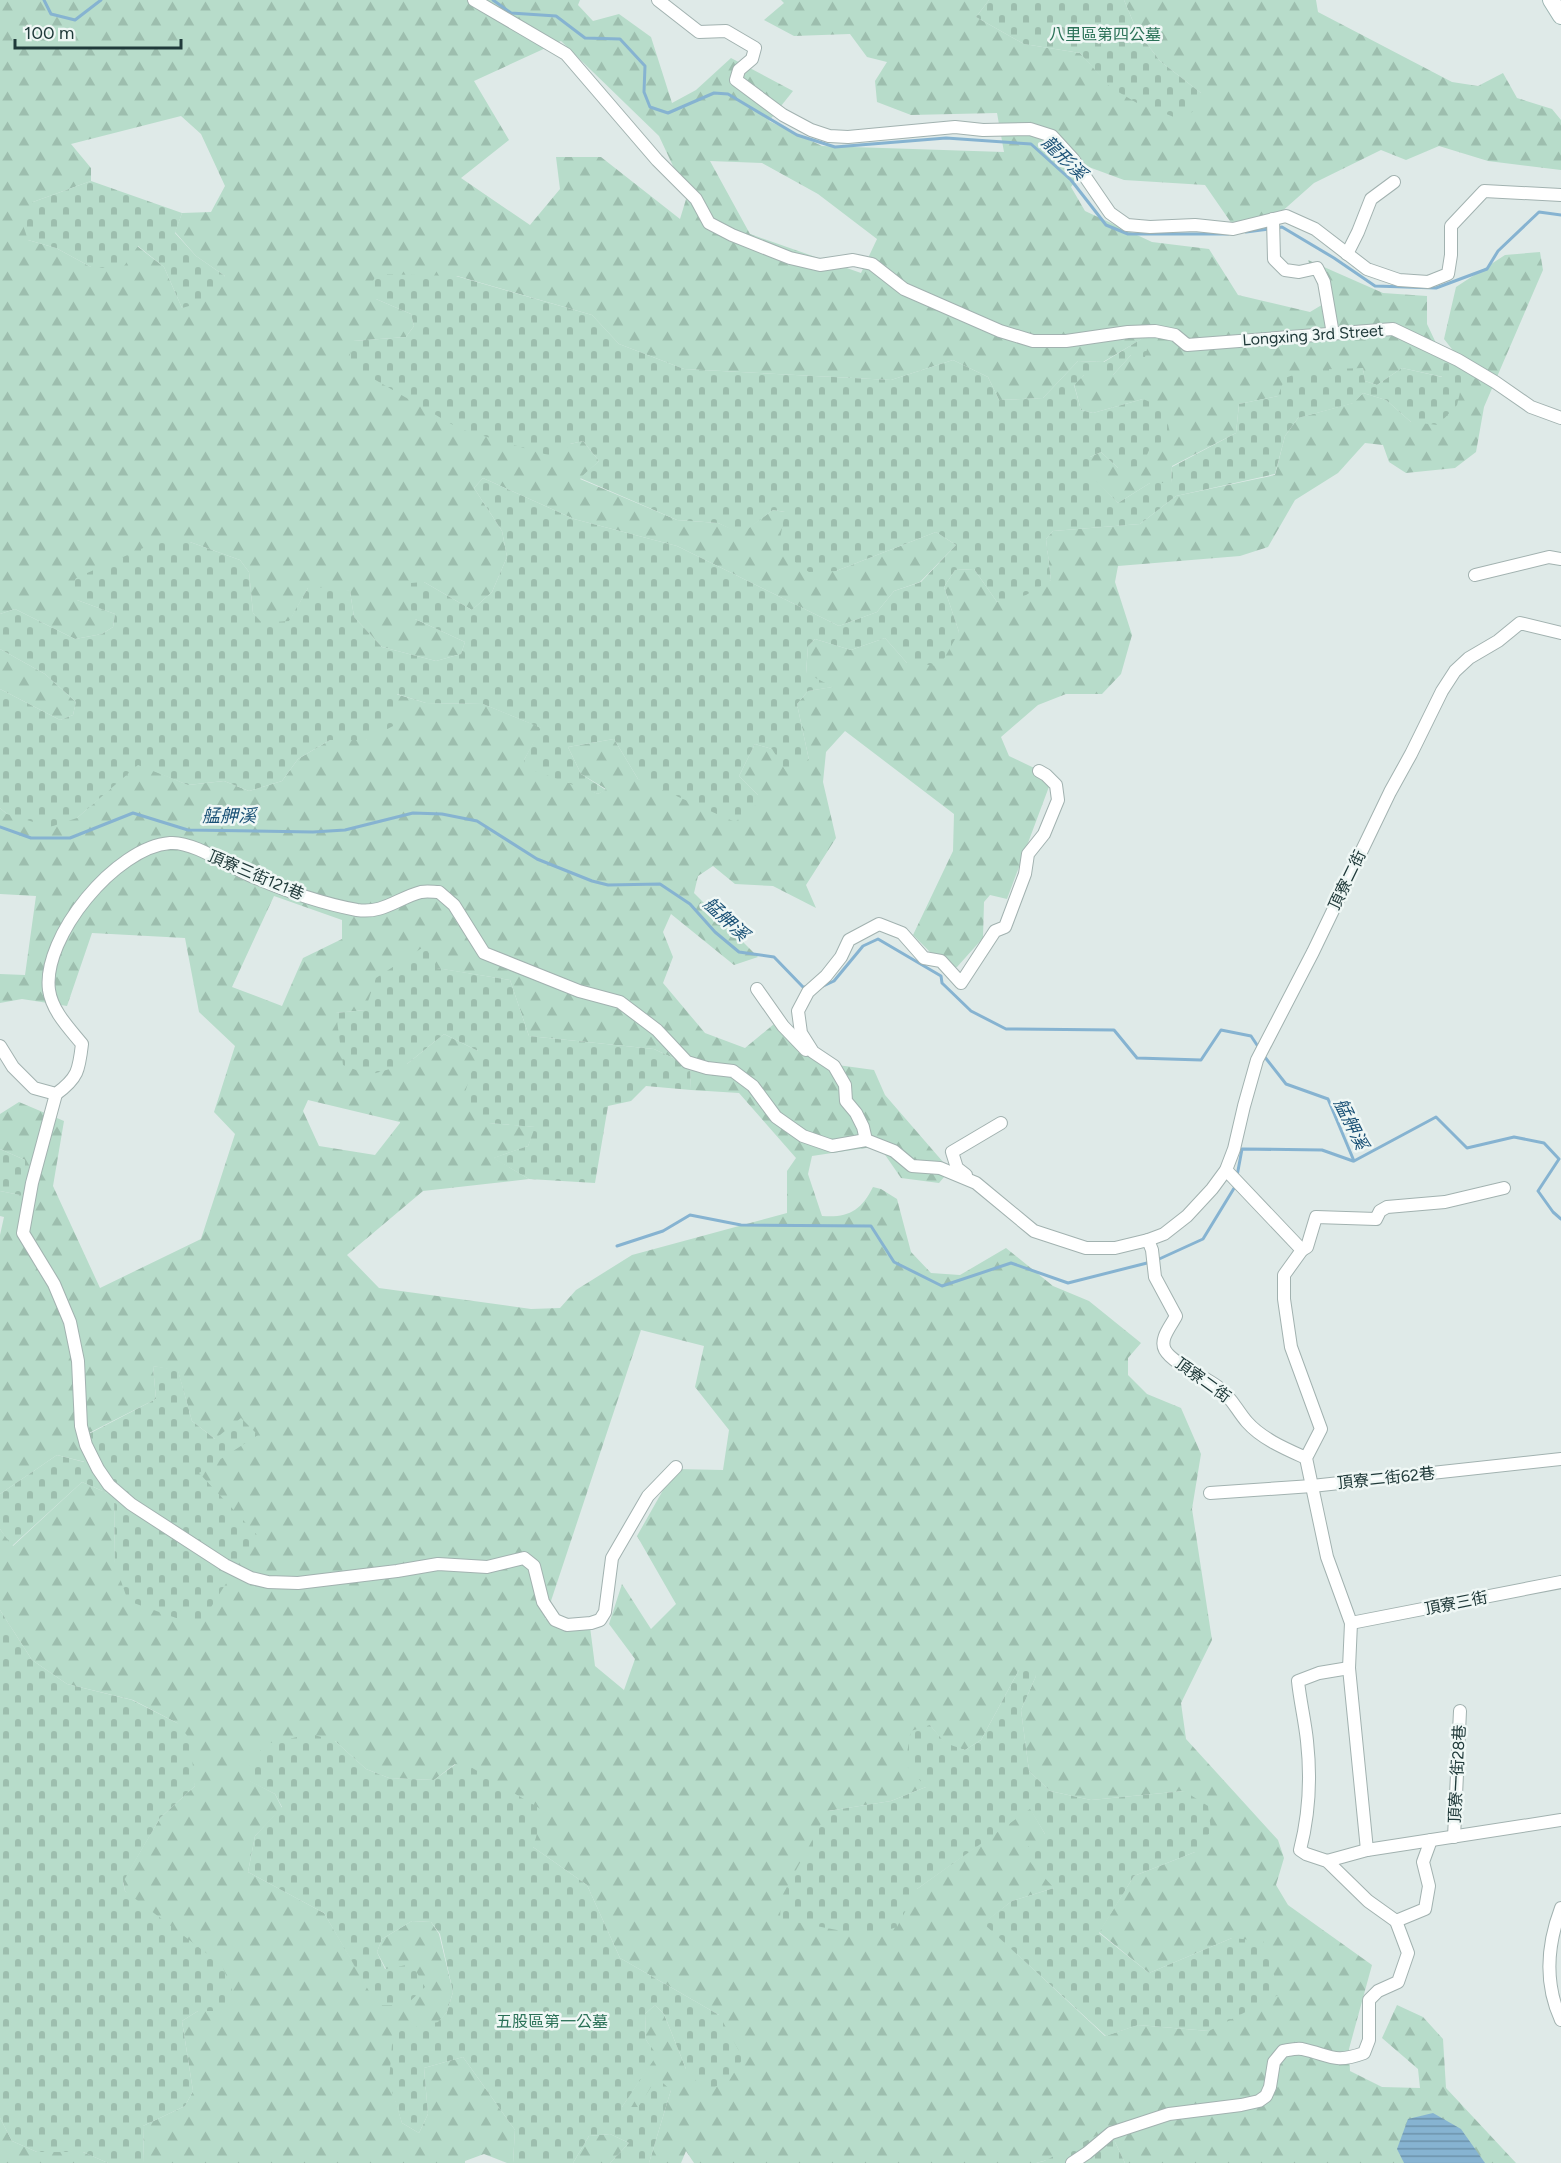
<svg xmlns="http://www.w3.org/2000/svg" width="1561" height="2163" viewBox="0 0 1561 2163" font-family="Figtree,'Noto Sans TC',sans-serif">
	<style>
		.forest { fill: url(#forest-firs); fill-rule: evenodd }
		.cemetery { fill: url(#cemetery-stones) }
		.water { fill: url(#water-rules) }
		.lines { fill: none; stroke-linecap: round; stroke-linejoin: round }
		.stream { stroke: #86b3d1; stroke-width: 3 }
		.street-casing { stroke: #a2b2b0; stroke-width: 14 }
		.secondary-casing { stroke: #9eb6b3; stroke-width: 18 }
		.street { stroke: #fff; stroke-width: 12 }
		.secondary { stroke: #fff; stroke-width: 16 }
		.labels { text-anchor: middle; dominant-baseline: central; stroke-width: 5; stroke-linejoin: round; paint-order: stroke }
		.park-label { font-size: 16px; fill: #2a7157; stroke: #eff7f5 }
		.street-label { font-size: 16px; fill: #203a3a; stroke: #eff7f5 }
		.water-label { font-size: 18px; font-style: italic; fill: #1a5176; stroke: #eff7f5 }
	</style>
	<defs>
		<pattern id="forest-firs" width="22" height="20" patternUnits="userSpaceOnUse" patternTransform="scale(1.5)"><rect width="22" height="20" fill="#b7dcca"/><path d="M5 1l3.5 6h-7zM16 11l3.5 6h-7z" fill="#9dbeae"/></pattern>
		<pattern id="cemetery-stones" width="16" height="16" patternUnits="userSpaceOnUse" patternTransform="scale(1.5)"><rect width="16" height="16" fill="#b7dcca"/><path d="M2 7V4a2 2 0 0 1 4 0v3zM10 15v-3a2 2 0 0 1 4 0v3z" fill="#9dbeae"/></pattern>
		<pattern id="water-rules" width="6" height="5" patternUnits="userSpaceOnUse" patternTransform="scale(1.5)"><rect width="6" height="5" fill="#86b3d1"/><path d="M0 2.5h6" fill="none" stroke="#6d93ab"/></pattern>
	</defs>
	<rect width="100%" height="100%" fill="#dfeae8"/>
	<g class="forest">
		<path d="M 0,0 L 580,0 L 578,5 L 593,21 L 619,14 L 651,37 L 672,103 L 696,90 L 731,58 L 793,91 L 769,121 L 822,146 L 1004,152 L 997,113 L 911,115 L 877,102 L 875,81 L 887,62 L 867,57 L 850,34 L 794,36 L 764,20 L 784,3 L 781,0 L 989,0 L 976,17 L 1024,44 L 1080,53 L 1111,87 L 1201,93 L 1160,61 L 1137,31 L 1124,0 L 1316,0 L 1318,12 L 1452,82 L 1478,86 L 1503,73 L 1517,98 L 1552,109 L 1561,120 L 1561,170 L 1488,161 L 1439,146 L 1406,160 L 1381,150 L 1314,183 L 1279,214 L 1232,224 L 1205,185 L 1124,180 L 1086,166 L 1071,187 L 1085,211 L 1152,242 L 1209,249 L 1238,295 L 1310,312 L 1325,303 L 1308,260 L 1383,293 L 1427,296 L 1427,324 L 1444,360 L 1443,377 L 1402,368 L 1377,385 L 1365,381 L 1363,368 L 1278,396 L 1239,404 L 1236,433 L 1172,466 L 1171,483 L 1150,483 L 1118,503 L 1090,476 L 1090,457 L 1101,452 L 1118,468 L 1143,399 L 1093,413 L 1081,410 L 1074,384 L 1084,375 L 1113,375 L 1150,334 L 1103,362 L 1078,361 L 1043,398 L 999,400 L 988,377 L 953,360 L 891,380 L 684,369 L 619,344 L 592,315 L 457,276 L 376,299 L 411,314 L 414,326 L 406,337 L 353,341 L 570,444 L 583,441 L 599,461 L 580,479 L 677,520 L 718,523 L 741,533 L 773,510 L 785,512 L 836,571 L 936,532 L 956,545 L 920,582 L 894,591 L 877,612 L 839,626 L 677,546 L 574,519 L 483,478 L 474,488 L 502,531 L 507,557 L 492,592 L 472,610 L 424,582 L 415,619 L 465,642 L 461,654 L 436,661 L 382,647 L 354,617 L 350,591 L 308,588 L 289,622 L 262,624 L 253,613 L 249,572 L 240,560 L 190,542 L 77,600 L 115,614 L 113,627 L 102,634 L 75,639 L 15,609 L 0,614 ZM 561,41 L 659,136 L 687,196 L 680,219 L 601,157 L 556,157 L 560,189 L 530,225 L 461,178 L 509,140 L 474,81 ZM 181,116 L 201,134 L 225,186 L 211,212 L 182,213 L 175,232 L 196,256 L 225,276 L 182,308 L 164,267 L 137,246 L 91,267 L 56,248 L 28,240 L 33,202 L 91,181 L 91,168 L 71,144 ZM 710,161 L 762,163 L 818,194 L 877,239 L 861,273 L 750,234 Z"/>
		<path d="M 1540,252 L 1543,270 L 1484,407 L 1476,452 L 1455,468 L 1406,473 L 1389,462 L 1383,445 L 1365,443 L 1338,473 L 1295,500 L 1268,547 L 1240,556 L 1118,566 L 1115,582 L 1132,635 L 1121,674 L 1102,694 L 1066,694 L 1038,705 L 1001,737 L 1009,756 L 1049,775 L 1050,784 L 1007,899 L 990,895 L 984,902 L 983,938 L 957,967 L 947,969 L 913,935 L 953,851 L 954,814 L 845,731 L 826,752 L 823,782 L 836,838 L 806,885 L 816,908 L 773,886 L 735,884 L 713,866 L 698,876 L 694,893 L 758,957 L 734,965 L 671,914 L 663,932 L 673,957 L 663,983 L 705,1033 L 745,1048 L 774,1024 L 823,1063 L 874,1070 L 885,1095 L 950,1170 L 939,1183 L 901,1178 L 879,1146 L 812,1156 L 808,1174 L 822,1216 C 848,1218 861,1211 873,1187 L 881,1189 L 897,1199 L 911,1252 L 931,1273 L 960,1275 L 1006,1248 L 1053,1286 L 1089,1301 L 1141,1343 L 1128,1358 L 1128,1375 L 1147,1394 L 1181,1408 L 1201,1454 L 1192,1509 L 1212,1640 L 1181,1703 L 1186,1739 L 1278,1840 L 1284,1858 L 1276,1885 L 1288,1905 L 1372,1965 L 1349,2049 L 1350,2071 L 1382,2087 L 1420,2088 L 1418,2069 L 1382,2038 L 1397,2005 L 1423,2017 L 1443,2039 L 1446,2088 L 1516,2163 L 1125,2163 L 1115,2142 L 1036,2163 L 694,2163 L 686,2151 L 681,2163 L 649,2163 L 671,2090 L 638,2107 L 622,2107 L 656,2055 L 646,2040 L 645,2014 L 655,2005 L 664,2014 L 686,2069 L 719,2015 L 620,1958 L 587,1885 L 533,1847 L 455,1764 L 434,1780 L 389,1778 L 366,1769 L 335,1741 L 250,1781 L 275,1794 L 282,1808 L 255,1836 L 248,1872 L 324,1913 L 378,2005 L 386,1969 L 377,1952 L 382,1939 L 412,1921 L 431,1922 L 439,1934 L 453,1992 L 447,2012 L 390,2082 L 402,2123 L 419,2133 L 428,2114 L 424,2068 L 463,2057 L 515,2130 L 513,2163 L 507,2163 L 484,2154 L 465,2161 L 465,2163 L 144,2163 L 143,2126 L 185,2106 L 193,2091 L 182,2021 L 198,2011 L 226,2011 L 125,1891 L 123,1881 L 160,1818 L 195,1786 L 177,1723 L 133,1700 L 67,1684 L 32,1660 L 0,1610 L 0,1529 L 13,1546 L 82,1482 L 114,1496 L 115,1564 L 199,1473 L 215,1439 L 192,1421 L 178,1371 L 153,1366 L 156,1399 L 83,1436 L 85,1462 L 57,1455 L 0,1494 L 0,1235 L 4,1217 L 0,1216 L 0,1191 L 25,1196 L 25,1160 L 0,1149 L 0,1114 L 19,1102 L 64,1121 L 53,1186 L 100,1288 L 201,1239 L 235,1134 L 214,1112 L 235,1046 L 199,1012 L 185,938 L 92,933 L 67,1006 L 22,999 L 0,1003 L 0,974 L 25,975 L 36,896 L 0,894 L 0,808 L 7,814 L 77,818 L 138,764 L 188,785 L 224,781 L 249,791 L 282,781 L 298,759 L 330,740 L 366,740 L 396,694 L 426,703 L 483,704 L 542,728 L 524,760 L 598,794 L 606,789 L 581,774 L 568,747 L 614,739 L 638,779 L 758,795 L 739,776 L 755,744 L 809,760 L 797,704 L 808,691 L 832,687 L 806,674 L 808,646 L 815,639 L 851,650 L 885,638 L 907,663 L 959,632 L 944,587 L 955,570 L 974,569 L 997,602 L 1051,580 L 1046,539 L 1053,531 L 1140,524 L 1176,496 L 1275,475 L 1285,436 L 1298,418 L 1353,403 L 1363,393 L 1386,400 L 1411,422 L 1466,367 L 1444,339 L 1456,287 L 1505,255 ZM 274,896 L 342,920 L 342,939 L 303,958 L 282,1006 L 232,987 ZM 436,968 L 510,980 L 529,1036 L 654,1049 L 690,1066 L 691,1090 L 739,1093 L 796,1158 L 787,1171 L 787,1213 L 632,1255 L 576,1290 L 560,1308 L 531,1309 L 379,1288 L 347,1255 L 423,1191 L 529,1179 L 494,1158 L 528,1146 L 536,1127 L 489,1123 L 478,1051 L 444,1034 L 407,1064 L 336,1013 L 365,1010 ZM 308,1100 L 400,1122 L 400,1123 L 375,1155 L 319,1146 L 303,1111 ZM 641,1330 L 704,1346 L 695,1387 L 729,1430 L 723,1470 L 675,1469 L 637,1536 L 676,1604 L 651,1629 L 622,1584 L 609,1624 L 635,1659 L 624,1690 L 595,1666 L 589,1619 L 545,1619 ZM 1019,1670 L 1036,1676 L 1021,1710 L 1029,1771 L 1050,1791 L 1091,1800 L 1184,1791 L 1195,1852 L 1134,1876 L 1099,1932 L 1149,1973 L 1232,1938 L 1209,2031 L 1138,2025 L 1105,2036 L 984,1923 L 1012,1901 L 1054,1888 L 1045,1834 L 1030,1808 L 917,1889 L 828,1811 L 891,1801 L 926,1787 L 930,1725 L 945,1744 L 965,1750 L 981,1740 Z"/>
		<polygon points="0,649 45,674 76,702 73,715 60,720 0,689"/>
		<polygon points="0,2118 12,2141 37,2152 83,2152 108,2163 0,2163"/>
		<polygon points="610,2134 629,2143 610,2163 573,2163 589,2136"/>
	</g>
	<g class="cemetery">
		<polygon points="989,0 1124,0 1137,31 1160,61 1201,93 1203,103 1182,120 1137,103 1110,87 1080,53 1024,44 976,17"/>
		<polygon points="91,181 182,213 175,233 196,256 225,276 210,300 182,308 164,267 138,246 122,269 91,267 56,248 28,240 21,219 33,202"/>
		<polygon points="377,274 456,276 592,315 619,344 684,369 891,380 953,360 988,377 999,400 1043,398 1078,361 1104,362 1151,333 1145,357 1131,355 1113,375 1084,375 1074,385 1081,410 1093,413 1143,399 1164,408 1171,437 1150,448 1142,466 1118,468 1101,452 1090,457 1091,476 1118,503 1150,483 1171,483 1172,467 1236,433 1239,404 1278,396 1285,378 1307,370 1363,368 1365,381 1377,385 1402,368 1442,377 1444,360 1466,367 1457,405 1438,425 1411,422 1386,400 1363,393 1354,403 1298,418 1285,436 1275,474 1176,496 1140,524 1053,531 1046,539 1051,580 1026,595 997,602 974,569 955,570 944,587 959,632 940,666 907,663 885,638 851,650 815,639 808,646 806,673 833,687 808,691 797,704 809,760 786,771 772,749 755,744 739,776 758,795 757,804 735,822 638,779 614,739 568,747 581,774 606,790 598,794 527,768 524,760 541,728 483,704 426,703 397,694 395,725 366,740 330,740 298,759 282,781 249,791 224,781 188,785 138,765 77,818 50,827 7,814 0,808 0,689 60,720 73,715 76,702 45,674 0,649 0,614 15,609 75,639 102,634 113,627 115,614 77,600 70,589 76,578 161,540 190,542 240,560 249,572 253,613 262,623 289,621 308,588 335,587 350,591 354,617 382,647 436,661 461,654 465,642 415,619 405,594 411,583 424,582 472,610 492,592 507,557 502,531 474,488 483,478 574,519 677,546 839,626 877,612 894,591 921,582 956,545 936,532 836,571 809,572 778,550 785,512 773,510 741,534 718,523 677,520 580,478 599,461 583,441 570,444 561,456 548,455 460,429 348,364 353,341 406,337 414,326 411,314 376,299 370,286"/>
		<polygon points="425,946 437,968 510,980 529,1036 654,1049 690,1066 691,1090 646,1086 631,1101 608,1106 595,1183 529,1179 493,1158 528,1146 535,1127 489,1123 463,1099 478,1051 444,1034 407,1064 369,1075 343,1065 336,1013 365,1010 376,978"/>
		<polygon points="0,1149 25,1160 25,1196 0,1191"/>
		<polygon points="153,1366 178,1370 192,1421 215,1439 241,1418 258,1435 199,1473 257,1535 199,1626 128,1601 115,1564 114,1496 82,1482 12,1546 0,1529 0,1494 57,1455 84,1462 83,1437 156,1399"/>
		<polygon points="0,1610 32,1660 67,1684 132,1700 177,1723 190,1739 195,1786 160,1818 123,1882 125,1891 222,1965 233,1993 226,2011 198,2011 182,2021 193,2091 185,2106 143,2126 144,2163 108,2163 83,2152 37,2152 12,2141 0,2118"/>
		<polygon points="1028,1668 1036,1676 1021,1710 1029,1771 1050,1791 1091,1800 1184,1791 1208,1806 1211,1831 1195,1852 1134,1876 1099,1933 1149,1973 1232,1938 1263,1941 1280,1994 1209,2031 1138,2025 1106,2036 983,1923 1012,1901 1054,1888 1021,1852 1045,1834 1030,1809 917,1889 897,1927 868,1936 780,1919 781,1898 828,1811 891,1801 926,1787 905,1764 911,1731 930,1725 945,1743 965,1750 981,1740 1019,1670"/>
		<polygon points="311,1734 335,1741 366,1769 389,1778 434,1780 456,1764 469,1766 544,1811 533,1847 587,1885 620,1958 719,2015 743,2058 729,2081 705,2091 686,2069 664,2014 655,2005 645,2014 646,2040 657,2055 622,2107 638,2107 657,2078 671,2090 649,2163 610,2163 629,2143 610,2134 589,2136 573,2163 513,2163 515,2130 463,2057 424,2068 428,2114 419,2133 402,2123 389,2082 393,2032 438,2022 447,2012 453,1992 440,1934 431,1922 412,1921 382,1939 377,1952 385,1969 412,1964 425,1987 406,2005 377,2005 324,1913 248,1872 255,1836 282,1807 275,1794 249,1781 250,1759 270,1743"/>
		<polygon points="1096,2136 1115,2142 1125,2163 1036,2163 1044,2161"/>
	</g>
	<polygon class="water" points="1433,2113 1461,2129 1485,2163 1404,2163 1397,2149 1408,2119"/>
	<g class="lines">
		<g class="stream">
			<polyline points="44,0 51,14 75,20 101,0"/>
			<polyline points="493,0 511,13 556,16 585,38 620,39 645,66 644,92 650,107 668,113 714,93 728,94 797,135 835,147 946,138 1031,144 1071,180 1106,225 1128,234 1228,234"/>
			<polyline points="1276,228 1282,227 1334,258 1375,286 1436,288 1487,269 1498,251 1539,212 1561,215"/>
			<polyline points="1246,232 1269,229"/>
			<polyline points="0,827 31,838 70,838 133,813 188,830 313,832 345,830 413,813 442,814 477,821 537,859 592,881 608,885 660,884 690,904 715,932 739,952 774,957 803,987 806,987"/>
			<polyline points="819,988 834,981 863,946 878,939 941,976 942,983 971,1011 1006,1029 1114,1030 1137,1058 1201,1060 1221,1030 1251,1036 1259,1048"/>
			<polyline points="1264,1056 1286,1084 1328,1099 1354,1161 1436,1117 1467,1148 1514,1137 1544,1143 1559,1159 1538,1191 1553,1212 1561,1219"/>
			<polyline points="1237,1176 1242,1149 1322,1150 1353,1161"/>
			<polyline points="617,1246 663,1231 690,1215 741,1225 871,1226 894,1262 942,1286 1011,1263 1068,1283 1151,1262"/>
			<polyline points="1157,1260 1203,1239 1236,1185"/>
		</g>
		<defs>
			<g id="street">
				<polyline points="474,0 566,54 657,160 696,199 709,223 732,235 790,258 820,265 853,260 872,264 904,289 1000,331 1033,341 1066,341 1128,332 1155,331 1175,335 1187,345 1393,329 1458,360 1495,382 1531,407 1561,418"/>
				<polyline points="658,0 699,32 726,31 755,48 752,59 739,70 736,80 783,115 811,130 829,136 848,137 955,127 983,130 1030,129 1052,136 1073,159 1110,213 1127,225 1150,227 1195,225 1233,229 1286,216 1315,229 1367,269 1399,280 1428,282 1448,274 1451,255 1451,226 1484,191 1561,195"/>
				<polyline points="1273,219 1274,259 1285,270 1299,272 1317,268 1324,282 1333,334"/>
				<polyline points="1347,254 1358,232 1371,199 1394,182"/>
				<polyline points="1475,575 1549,557 1561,559"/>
				<polyline points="757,989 783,1026 806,1050"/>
				<path d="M 0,1046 L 13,1067 L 34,1088 L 56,1094 C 78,1078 79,1070 82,1044 C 69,1028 52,1011 49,990 C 42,937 116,847 170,843 C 193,841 228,866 249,875 C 283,890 320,903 357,910 C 383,914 398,898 421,892 C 427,891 434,892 439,892 L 454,905 L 484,953 L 579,991 L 620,1002 L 657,1030 L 687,1062 L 707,1068 L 733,1071 L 753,1086 L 776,1117 L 803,1136 L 832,1146 L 866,1140 L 894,1151 L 912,1166 L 940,1168 L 976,1183 L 1034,1231 L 1086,1248 L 1115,1248 L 1148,1240 L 1164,1234 L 1187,1216 L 1212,1189 L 1226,1170 L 1234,1149 L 1244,1106 L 1257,1060 L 1313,952 L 1390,792 L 1411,754 L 1442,691 L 1455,671 L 1469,658 L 1498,641 L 1520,623 L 1561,633"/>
				<polyline points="56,1094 32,1183 23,1233 54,1284 70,1322 78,1361 81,1426 86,1445 98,1469 109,1485 131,1504 225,1565 251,1578 268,1582 298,1583 397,1571 438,1564 487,1567 524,1558 534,1566 543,1602 555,1620 567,1625 591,1623 600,1620 605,1612 612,1558 648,1496 676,1467"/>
				<polyline points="866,1140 863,1127 856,1113 846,1101 845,1085 834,1066 813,1052 801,1033 798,1011 808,992 826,976 841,957 849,940 879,924 902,933 924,958 941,961 961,983 995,931 1005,927 1025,874 1028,854 1044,834 1058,800 1056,785 1046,775 1039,771"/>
				<polyline points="1226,1170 1302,1250 1284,1275 1284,1299 1291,1347 1321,1429 1306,1458 1327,1557 1351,1623 1349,1668 1367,1850"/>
				<polyline points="966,1175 957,1168 952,1152 1001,1123"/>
				<path d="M 1148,1240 L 1152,1250 L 1155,1277 L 1176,1316 C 1171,1326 1159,1339 1165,1350 C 1173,1364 1204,1376 1218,1387 C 1232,1398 1236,1409 1247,1422 C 1262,1439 1286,1449 1306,1458"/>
				<polyline points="1302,1250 1307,1247 1316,1217 1376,1219 1380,1211 1387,1207 1445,1202 1504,1188"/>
				<polyline points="1210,1493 1312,1486 1561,1459"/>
				<polyline points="1351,1623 1561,1582"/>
				<path d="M 1349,1668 L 1319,1673 L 1298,1681 C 1300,1701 1305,1721 1307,1741 C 1311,1777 1309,1815 1300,1850 L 1306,1854 L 1327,1861 L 1368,1901 L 1396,1921 L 1425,1909 L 1429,1886 L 1423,1862 L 1431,1840"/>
				<polyline points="1454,1837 1460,1711"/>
				<polyline points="1327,1861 1367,1850 1561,1820"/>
				<path d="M 1561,1908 C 1547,1945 1544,1983 1561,2020"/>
				<path d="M 1072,2163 L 1087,2153 L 1111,2133 L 1169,2114 L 1241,2105 L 1259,2101 L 1266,2096 L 1270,2087 L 1274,2062 L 1283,2051 C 1289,2050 1296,2048 1302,2049 C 1330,2055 1334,2064 1364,2053 L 1369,2040 L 1369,2000 L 1378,1991 L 1398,1982 L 1408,1953 L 1396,1921"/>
			</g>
			<polyline id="secondary" points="1551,0 1561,16"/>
		</defs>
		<use href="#street" class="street-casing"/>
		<use href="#secondary" class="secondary-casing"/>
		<use href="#street" class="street"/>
		<use href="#secondary" class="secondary"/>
	</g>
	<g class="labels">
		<g class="park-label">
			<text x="1105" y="34">八里區第四公墓</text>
			<text x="552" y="2021">五股區第一公墓</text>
		</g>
		<g class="street-label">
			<text transform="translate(1313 335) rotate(-4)">Longxing 3rd Street</text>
			<text transform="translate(256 875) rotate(23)">頂寮三街121巷</text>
			<text transform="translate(1347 880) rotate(-64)">頂寮二街</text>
			<text transform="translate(1203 1380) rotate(36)">頂寮二街</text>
			<text transform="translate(1386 1478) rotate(-6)">頂寮二街62巷</text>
			<text transform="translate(1456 1603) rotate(-11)">頂寮三街</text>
			<text transform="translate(1457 1774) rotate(-87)">頂寮一街28巷</text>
		</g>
		<g class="water-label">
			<text transform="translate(1064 158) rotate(44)">龍形溪</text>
			<text x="229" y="816">艋舺溪</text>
			<text transform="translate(726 919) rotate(43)">艋舺溪</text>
			<text transform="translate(1351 1124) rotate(64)">艋舺溪</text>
		</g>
	</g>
	<path d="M15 39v9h166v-9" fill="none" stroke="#203a3a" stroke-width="3"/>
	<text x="24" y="39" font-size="18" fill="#203a3a" stroke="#eff7f5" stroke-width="4.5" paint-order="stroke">100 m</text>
</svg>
